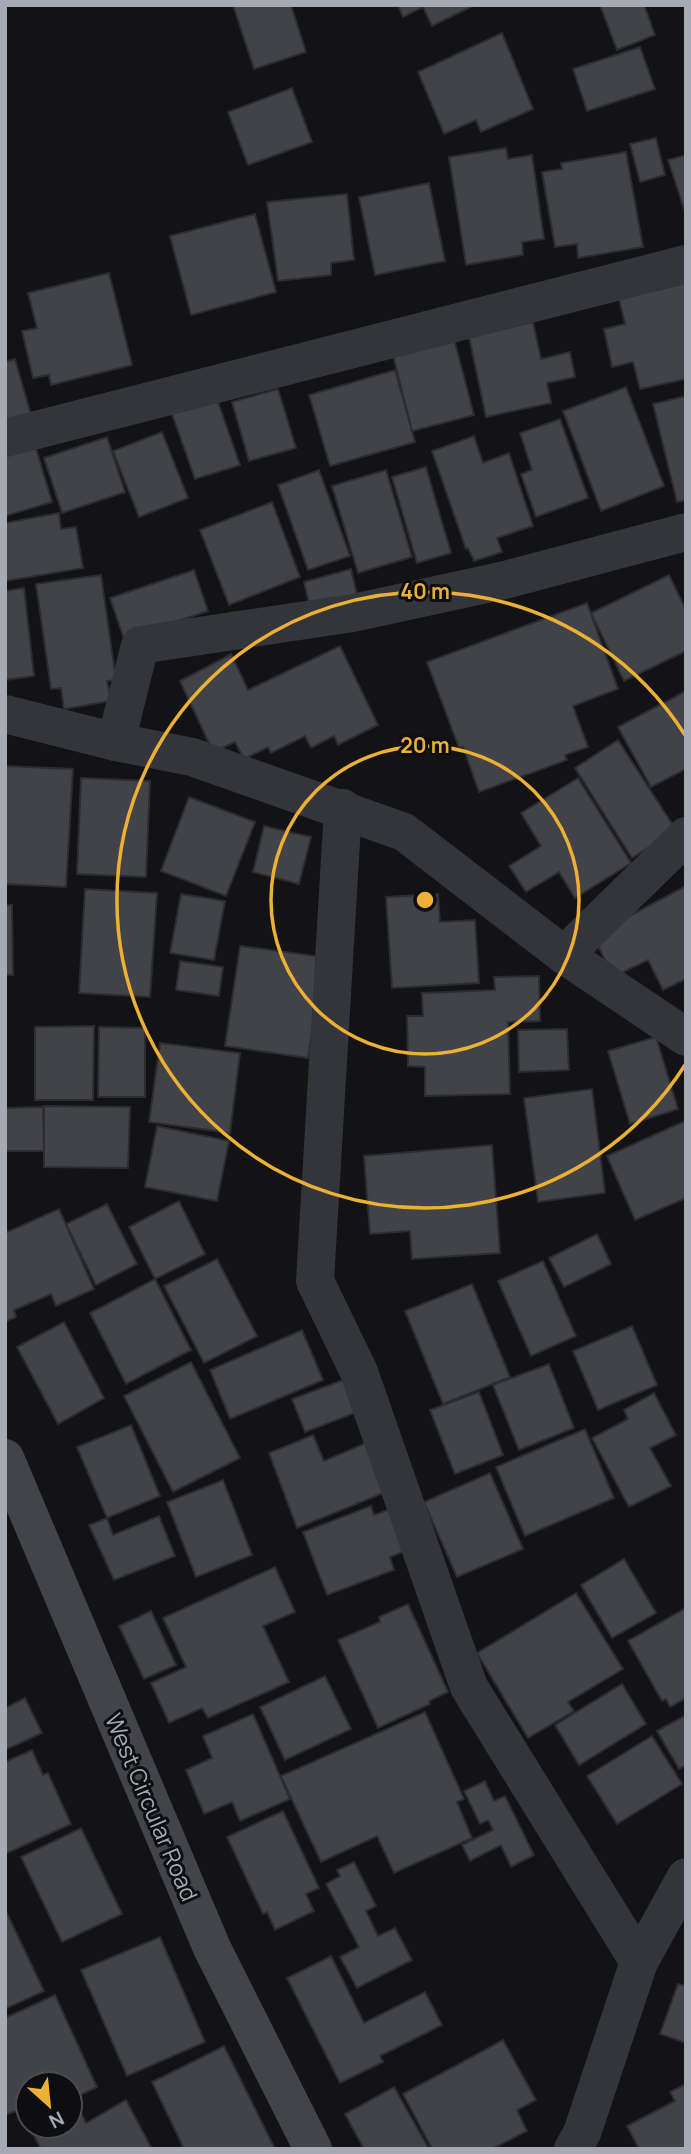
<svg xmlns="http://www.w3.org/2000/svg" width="691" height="2154" viewBox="0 0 691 2154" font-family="Manrope,sans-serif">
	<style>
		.building { fill: #424348; stroke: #2d2d31; stroke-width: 2 }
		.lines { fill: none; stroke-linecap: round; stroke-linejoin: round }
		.street { stroke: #34353a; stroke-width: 38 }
		.secondary { stroke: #42444a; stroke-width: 38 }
		.ring { fill: none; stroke: #ecb034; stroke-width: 3.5 }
		.labels { text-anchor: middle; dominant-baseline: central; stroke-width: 6; stroke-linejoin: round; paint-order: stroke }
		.street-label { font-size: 23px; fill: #a5aab5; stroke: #0e0e10 }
		.centre { fill: #ecb034; stroke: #0e0e10; stroke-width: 3.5 }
		.ring-label { font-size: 21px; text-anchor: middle; font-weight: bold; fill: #ecb034; stroke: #0e0e10; stroke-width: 6; stroke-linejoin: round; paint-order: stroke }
	</style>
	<rect width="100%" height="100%" fill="#131315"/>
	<g class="building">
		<polygon points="233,5 291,5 306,52 254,69"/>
		<polygon points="398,5 475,5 432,26 423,7 403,17"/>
		<polygon points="600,5 644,5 655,35 617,50"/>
		<polygon points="502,33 533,109 481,132 476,120 444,134 418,72"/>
		<polygon points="640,47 655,89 587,111 573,69"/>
		<polygon points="292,88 312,142 248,165 228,112"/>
		<polygon points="656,138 665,175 640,182 630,144"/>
		<polygon points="506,148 508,159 532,155 544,239 522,242 523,255 466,265 449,157"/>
		<polygon points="626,152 643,247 578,258 577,244 555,247 542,172 562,169 561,163"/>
		<polygon points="686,155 686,215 668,160"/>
		<polygon points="429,183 445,261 375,275 359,197"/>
		<polygon points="347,194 354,260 331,263 331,275 278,281 267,202"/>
		<polygon points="255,214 276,292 191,315 170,236"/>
		<polygon points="109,273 132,365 51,385 49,375 33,378 22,331 37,328 28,293"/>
		<polygon points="686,283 686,379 640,389 633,362 612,367 604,329 625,324 619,299"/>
		<polygon points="533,322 541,359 570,352 575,377 547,383 551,403 486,417 469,337"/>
		<polygon points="452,331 474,415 412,431 391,347"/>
		<polygon points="15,359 31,415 5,422 5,362"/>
		<polygon points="395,370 415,442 330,466 309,395"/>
		<polygon points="626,387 664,486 601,511 563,411"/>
		<polygon points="278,389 296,448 249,461 232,402"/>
		<polygon points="216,396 240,465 195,479 171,411"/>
		<polygon points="686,396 686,500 677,502 653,404"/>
		<polygon points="560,419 588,498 536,517 521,474 532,470 520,433"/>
		<polygon points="162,432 188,498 139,517 113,451"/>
		<polygon points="474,436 483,463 509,453 533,526 497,538 502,552 474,561 468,548 466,549 432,451"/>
		<polygon points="107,437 125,492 62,513 44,458"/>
		<polygon points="35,445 52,502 5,516 5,454"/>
		<polygon points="426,467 451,553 417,563 392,477"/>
		<polygon points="319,470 350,556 308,570 278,485"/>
		<polygon points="386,470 412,557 358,573 332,486"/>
		<polygon points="272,502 300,577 229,605 200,530"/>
		<polygon points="59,513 61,529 76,527 83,568 5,581 5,523"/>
		<polygon points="351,569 359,604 312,617 304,582"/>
		<polygon points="194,570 208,611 124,639 110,598"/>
		<polygon points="101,575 116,680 107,681 111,701 64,709 61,688 51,689 36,584"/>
		<polygon points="669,575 686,610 686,651 624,681 591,613"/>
		<polygon points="24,588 34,676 5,680 5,591"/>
		<polygon points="587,603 618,689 573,706 588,747 565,755 567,760 479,792 463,747 459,748 427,662"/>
		<polygon points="340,646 378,725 338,745 334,736 311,748 305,736 271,753 268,747 244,759 235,742 213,752 180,681 231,654 248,690"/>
		<polygon points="686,691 686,769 651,787 618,727"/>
		<polygon points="618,740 676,830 632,858 575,768"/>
		<polygon points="5,766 73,769 66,887 5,884"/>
		<polygon points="81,778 150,781 146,877 77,874"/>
		<polygon points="578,778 631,863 575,898 559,872 526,892 509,866 541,846 521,813"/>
		<polygon points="189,797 255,822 226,896 161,871"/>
		<polygon points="264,826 311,837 299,884 253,872"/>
		<polygon points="686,886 686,979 663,990 648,960 613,977 593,935"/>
		<polygon points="85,889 157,893 150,997 79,993"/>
		<polygon points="181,894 225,901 214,960 170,953"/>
		<polygon points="438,894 440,922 475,920 479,983 392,988 386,897"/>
		<polygon points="5,905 12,905 13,975 5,975"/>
		<polygon points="240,946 323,957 308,1058 225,1046"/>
		<polygon points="180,961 223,967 219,996 176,990"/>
		<polygon points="539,976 540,1021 508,1022 510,1094 425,1096 425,1067 408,1066 407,1016 423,1016 422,993 495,990 494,977"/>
		<polygon points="94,1026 93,1100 35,1100 35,1027"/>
		<polygon points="99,1027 145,1028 145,1097 98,1097"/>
		<polygon points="567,1029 569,1070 519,1072 518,1030"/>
		<polygon points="656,1037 678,1109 630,1124 608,1051"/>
		<polygon points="160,1043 240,1053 230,1133 149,1122"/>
		<polygon points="592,1089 605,1193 538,1202 524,1098"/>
		<polygon points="44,1106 130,1107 128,1168 44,1167"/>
		<polygon points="43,1107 44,1151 5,1151 5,1108"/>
		<polygon points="685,1121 686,1198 635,1220 607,1156"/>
		<polygon points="157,1126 229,1141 217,1201 145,1187"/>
		<polygon points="492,1145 500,1253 412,1259 410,1231 370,1234 364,1156"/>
		<polygon points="179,1201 205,1254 155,1279 129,1227"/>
		<polygon points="107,1204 137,1264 96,1285 66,1224"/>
		<polygon points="59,1209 94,1289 56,1306 51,1294 14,1310 16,1317 5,1322 5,1233"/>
		<polygon points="597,1234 611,1264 564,1287 549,1258"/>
		<polygon points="217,1259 257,1336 204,1363 164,1286"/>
		<polygon points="543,1261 576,1336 531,1356 498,1281"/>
		<polygon points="155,1279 191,1350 126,1384 90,1313"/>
		<polygon points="472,1284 510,1377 443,1404 405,1311"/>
		<polygon points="64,1322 104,1398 58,1424 17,1347"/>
		<polygon points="632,1326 657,1385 598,1410 573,1351"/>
		<polygon points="302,1330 323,1380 230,1419 210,1370"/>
		<polygon points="191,1362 240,1458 173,1492 124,1396"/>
		<polygon points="549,1364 574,1428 519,1450 493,1385"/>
		<polygon points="343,1380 355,1413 305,1432 292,1399"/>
		<polygon points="479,1392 503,1455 455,1474 430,1410"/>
		<polygon points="654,1393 676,1435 650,1448 671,1486 629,1507 592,1438 628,1419 624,1410"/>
		<polygon points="131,1425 160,1496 107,1518 77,1447"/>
		<polygon points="585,1429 614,1498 525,1536 496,1467"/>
		<polygon points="313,1435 324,1461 366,1443 386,1492 297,1528 269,1453"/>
		<polygon points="490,1473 523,1549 457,1577 424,1502"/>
		<polygon points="223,1480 252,1555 196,1577 167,1502"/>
		<polygon points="371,1506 374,1515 399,1506 414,1547 390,1557 394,1570 327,1595 303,1532"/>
		<polygon points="159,1516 175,1556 114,1580 89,1525 107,1518 113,1535"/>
		<polygon points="624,1559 656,1613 612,1638 581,1585"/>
		<polygon points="275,1567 295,1612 263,1626 289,1682 208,1718 202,1708 169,1723 151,1683 186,1667 163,1618"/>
		<polygon points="576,1593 623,1669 568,1702 574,1711 528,1738 477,1653"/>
		<polygon points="408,1604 448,1692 429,1701 430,1704 378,1728 338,1640 380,1622 379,1617"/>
		<polygon points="686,1608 686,1698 670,1707 666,1699 662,1701 628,1641"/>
		<polygon points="151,1611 176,1665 144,1679 119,1626"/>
		<polygon points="325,1676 351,1729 285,1760 260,1707"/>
		<polygon points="622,1684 646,1724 579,1765 555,1725"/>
		<polygon points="25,1698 42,1733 5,1750 5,1708"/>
		<polygon points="425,1712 464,1799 457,1802 472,1838 394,1873 377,1836 321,1862 281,1776"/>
		<polygon points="253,1714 290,1799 240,1821 232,1802 204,1814 186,1770 212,1758 203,1736"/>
		<polygon points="686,1715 686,1765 679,1769 657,1731"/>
		<polygon points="652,1736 682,1784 617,1824 587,1776"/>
		<polygon points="32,1750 43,1775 48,1773 71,1824 5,1854 5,1762"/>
		<polygon points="485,1781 494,1801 505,1796 534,1855 511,1867 501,1845 470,1861 462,1845 493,1830 488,1820 480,1824 464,1791"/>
		<polygon points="283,1811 319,1888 306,1894 314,1911 275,1930 267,1912 263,1914 227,1837"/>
		<polygon points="81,1828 122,1914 62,1942 21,1857"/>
		<polygon points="354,1862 376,1906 366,1911 378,1936 395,1928 412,1960 357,1988 340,1957 359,1947 326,1884 340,1876 337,1870"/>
		<polygon points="5,1909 44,1991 5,2009"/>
		<polygon points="160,1937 205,2042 127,2076 81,1970"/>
		<polygon points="331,1956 364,2023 425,1992 442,2025 380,2056 383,2062 340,2083 287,1978"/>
		<polygon points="678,1984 686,1986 686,2043 660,2034"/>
		<polygon points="55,1995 97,2087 70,2100 70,2084 28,2084 28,2119 21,2122 16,2111 5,2115 5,2018"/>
		<polygon points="503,2040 536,2100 517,2110 527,2131 492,2149 432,2149 403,2094"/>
		<polygon points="224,2046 275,2149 184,2149 152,2082"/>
		<polygon points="686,2084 686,2149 639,2149 627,2126 675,2101 670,2092"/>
		<polygon points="394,2087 429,2149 364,2149 345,2114"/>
		<polygon points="126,2100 152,2149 41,2149 34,2136 52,2126 70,2126 70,2116 80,2111 86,2123"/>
	</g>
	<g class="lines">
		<g class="street">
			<polyline points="5,438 686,264"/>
			<polyline points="5,714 116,742 192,757 404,832 564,955 686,1037"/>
			<polyline points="116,742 140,645 353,613 505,580 686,532"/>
			<polyline points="343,808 315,1281 359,1372 469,1687 639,1962"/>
			<polyline points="564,955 686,836"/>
			<polyline points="573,2149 582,2133 639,1962 686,1877"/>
		</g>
		<polyline class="secondary" points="5,1458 212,1948 313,2149"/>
	</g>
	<g class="ring">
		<circle cx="425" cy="900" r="154"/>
		<path d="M685 1065A308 308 0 1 1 685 735"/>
	</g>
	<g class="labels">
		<g class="street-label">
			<text transform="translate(152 1807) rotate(67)">West Circular Road</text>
		</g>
	</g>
	<circle cx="425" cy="900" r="10" class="centre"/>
	<g class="ring-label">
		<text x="425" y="599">40 m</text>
		<text x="425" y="753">20 m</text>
	</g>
	<rect width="691" height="2154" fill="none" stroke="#a5aab5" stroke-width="14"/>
	<g transform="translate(49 2105) rotate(153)"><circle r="33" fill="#0e0e10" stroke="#4a4c52" stroke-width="2"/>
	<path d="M0-5L12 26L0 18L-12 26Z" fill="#ecb034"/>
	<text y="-10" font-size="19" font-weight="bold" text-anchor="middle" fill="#a5aab5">N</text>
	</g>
</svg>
